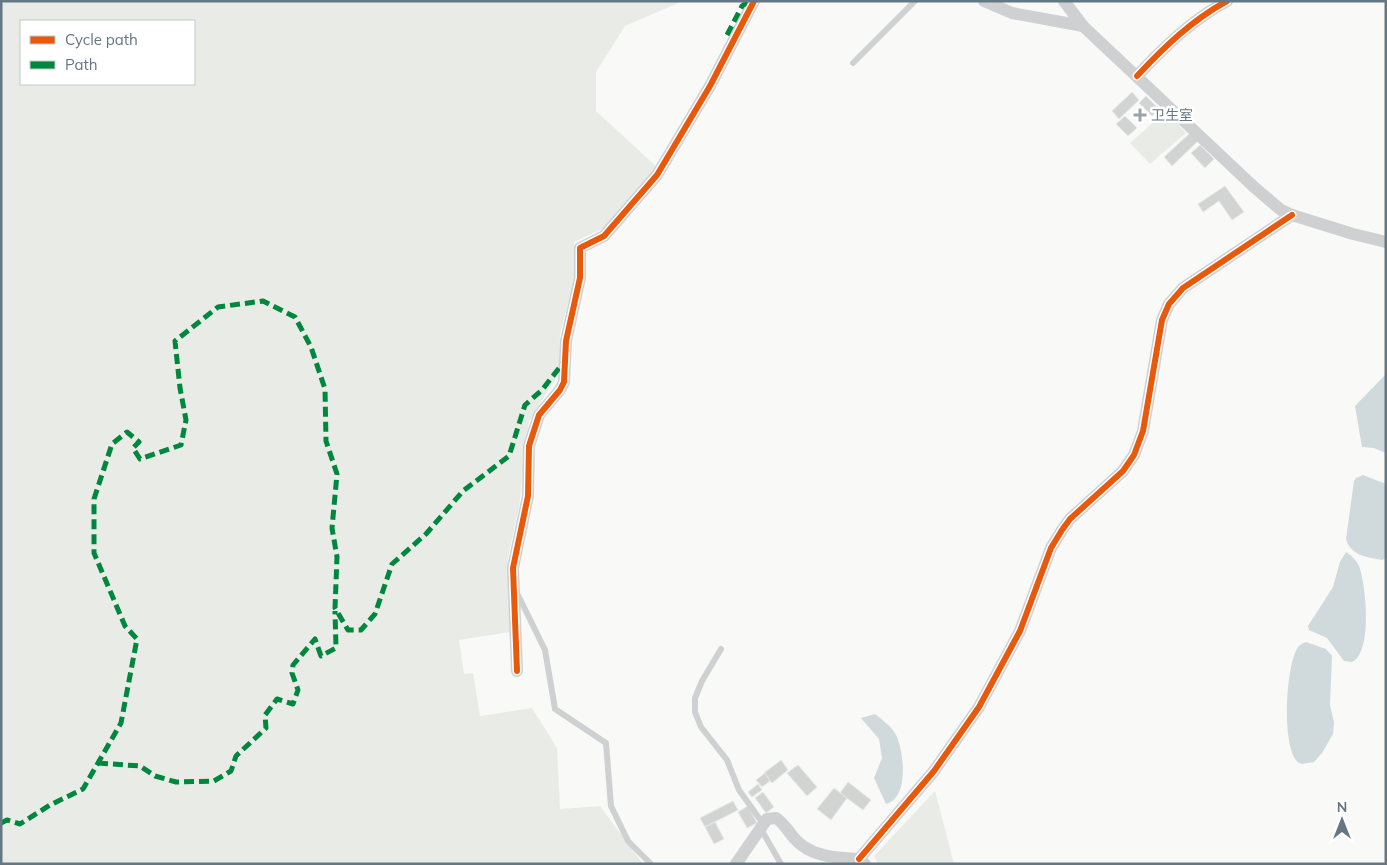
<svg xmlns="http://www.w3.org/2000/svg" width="1387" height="865" viewBox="0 0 1387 865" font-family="Mulish,'Noto Sans SC',sans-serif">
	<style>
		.green { fill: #e9ece6; fill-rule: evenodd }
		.water { fill: #d0d9db }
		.building { fill: #d2d4d4; stroke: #e8e8e8 }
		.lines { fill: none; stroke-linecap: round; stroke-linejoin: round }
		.service { stroke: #cfd0d1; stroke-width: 6 }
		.minor { stroke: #cfd0d1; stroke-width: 12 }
		.quiet { stroke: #00873e; stroke-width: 5; stroke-dasharray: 10 5; stroke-linecap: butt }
		.cycleway-casing { stroke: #fff; stroke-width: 9 }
		.cycleway { stroke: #e8590c; stroke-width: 6 }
		.poi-dot { fill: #98a4ac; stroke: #fff; stroke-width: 2 }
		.labels { text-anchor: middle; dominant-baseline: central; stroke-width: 5; stroke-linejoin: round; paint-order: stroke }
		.poi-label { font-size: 14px; fill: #647783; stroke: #fff; text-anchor: start }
	</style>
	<rect width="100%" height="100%" fill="#f9f9f8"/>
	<g class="green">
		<path d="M 1,1 L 683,1 L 625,26 L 596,72 L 596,111 L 658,168 L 604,228 L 574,242 L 576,273 L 560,334 L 559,373 L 529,421 L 519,507 L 508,557 L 510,632 L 459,640 L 464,674 L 473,673 L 480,716 L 532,708 L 557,748 L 560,809 L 600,806 L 643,864 L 1,864 ZM 21,21 L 194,21 L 194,84 L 21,84 Z"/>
		<polygon points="1166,111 1186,133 1150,164 1130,143"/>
		<polygon points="935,791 954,864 878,864 874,856"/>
	</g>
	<g class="water">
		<polygon points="1386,374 1386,453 1374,448 1362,447 1355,406"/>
		<path d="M 1363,475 L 1386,484 L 1386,558 L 1382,560 C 1367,557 1351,556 1346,539 L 1354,481 L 1356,478 Z"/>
		<path d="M 1346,552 C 1352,556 1356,560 1359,566 C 1366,584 1373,653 1352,662 L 1344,661 L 1327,638 L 1309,630 L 1308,626 L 1333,587 L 1340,562 Z"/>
		<path d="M 1306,642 L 1326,649 L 1332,656 L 1330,705 L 1334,722 L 1333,734 L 1322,753 L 1314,762 L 1302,764 C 1280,760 1285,661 1299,646 C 1301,644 1303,643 1306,642 Z"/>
		<path d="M 875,714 C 882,720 894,728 897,737 C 904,754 909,798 886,804 L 874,778 L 882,758 L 879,739 L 861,718 Z"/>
	</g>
	<g class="building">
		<polygon points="1132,92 1139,100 1119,119 1112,111"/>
		<polygon points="1146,96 1159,109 1152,116 1139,103"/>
		<polygon points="1125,116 1137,128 1128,136 1116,124"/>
		<polygon points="1190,133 1198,141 1172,166 1164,157"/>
		<polygon points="1200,145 1214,159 1205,168 1191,153"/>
		<polygon points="1225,186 1244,212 1232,220 1219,201 1203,212 1198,204"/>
		<polygon points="781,760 788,770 772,783 764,773"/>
		<polygon points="798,765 817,787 807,796 787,773"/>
		<polygon points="765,773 770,781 762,787 756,780"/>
		<polygon points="848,782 871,800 863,810 840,793"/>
		<polygon points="758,784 762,790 752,797 748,792"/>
		<polygon points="834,788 847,798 831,820 817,809"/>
		<polygon points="763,792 774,807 766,813 755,798"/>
		<polygon points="733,801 738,810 705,827 700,818"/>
		<polygon points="748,806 757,823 747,828 738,812"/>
		<polygon points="715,822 724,839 714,844 705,827"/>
	</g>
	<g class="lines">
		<g class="service">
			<polyline points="853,63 915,1"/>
			<polyline points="518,595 545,650 555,709 606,743 611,806 628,841 651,864"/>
			<polyline points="721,649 702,681 695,698 695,712 701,727 727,760 739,790 764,825"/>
			<polyline points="761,829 781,864"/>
		</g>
		<g class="minor">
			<polyline points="984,1 1012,13 1083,26"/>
			<polyline points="1064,1 1083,26 1254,187 1281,210 1292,215 1353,234 1386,242"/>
			<path d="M 1137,76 C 1164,47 1192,20 1227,1"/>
			<polyline points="517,671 513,568 528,496 529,446 539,415 560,390 564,382 566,341 580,278 580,248 604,236 657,175 710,86 754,1"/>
			<polyline points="859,859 934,771 979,707 1020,631 1051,548 1062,530 1070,519 1123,471 1134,455 1143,431 1162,320 1169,304 1183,288 1292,215"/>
			<path d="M 736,864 L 767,819 L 776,818 C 784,823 788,831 794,838 C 810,857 836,858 859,859 L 865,864"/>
		</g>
		<g class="quiet">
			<polyline points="727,35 742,6 749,1"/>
			<polyline points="98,763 140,766 155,776 176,782 214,781 231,771 236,756 266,728 265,715 277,699 293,704 298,690 292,673 293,665 315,639 321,656 336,648 335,611"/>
			<polyline points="1,823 7,820 20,824 50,805 83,789 121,723 137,639 125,626 94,553 94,499 112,444 127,432 139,442 133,448 140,459 181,445 186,420 180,388 175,341 218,307 263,301 295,317 311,347 325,389 326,441 337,474 332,528 337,557 335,608 348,630 361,630 375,614 392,564 426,534 463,491 509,456 525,405 542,390 563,363"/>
		</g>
		<defs>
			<g id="cycleway">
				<path d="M 1137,76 C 1164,47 1192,20 1227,1"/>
				<polyline points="517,671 513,568 528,496 529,446 539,415 560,390 564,382 566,341 580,278 580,248 604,236 657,175 710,86 754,1"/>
				<polyline points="859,859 934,771 979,707 1020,631 1051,548 1062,530 1070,519 1123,471 1134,455 1143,431 1162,320 1169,304 1183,288 1292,215"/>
			</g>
		</defs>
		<use href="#cycleway" class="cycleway-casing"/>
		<use href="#cycleway" class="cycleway"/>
	</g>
	<path class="poi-dot" d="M1137.5 107.5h5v5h5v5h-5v5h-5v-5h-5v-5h5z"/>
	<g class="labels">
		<g class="poi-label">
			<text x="1151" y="115">卫生室</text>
		</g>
	</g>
	<rect width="1387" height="865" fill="none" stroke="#647783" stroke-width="5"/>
	<rect x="20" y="20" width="175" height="65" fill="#ffffff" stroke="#c1c9cd"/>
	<rect x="30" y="36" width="25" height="8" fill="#e8590c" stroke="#c1c9cd"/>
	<text x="65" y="45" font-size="15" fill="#647783">Cycle path</text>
	<rect x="30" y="61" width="25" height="8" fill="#00873e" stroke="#c1c9cd"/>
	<text x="65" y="70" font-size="15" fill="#647783">Path</text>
	<g transform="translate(1342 820)" stroke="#ffffff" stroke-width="4" paint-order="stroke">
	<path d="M0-4L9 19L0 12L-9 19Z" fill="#647783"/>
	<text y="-8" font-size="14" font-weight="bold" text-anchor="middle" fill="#647783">N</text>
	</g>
</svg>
